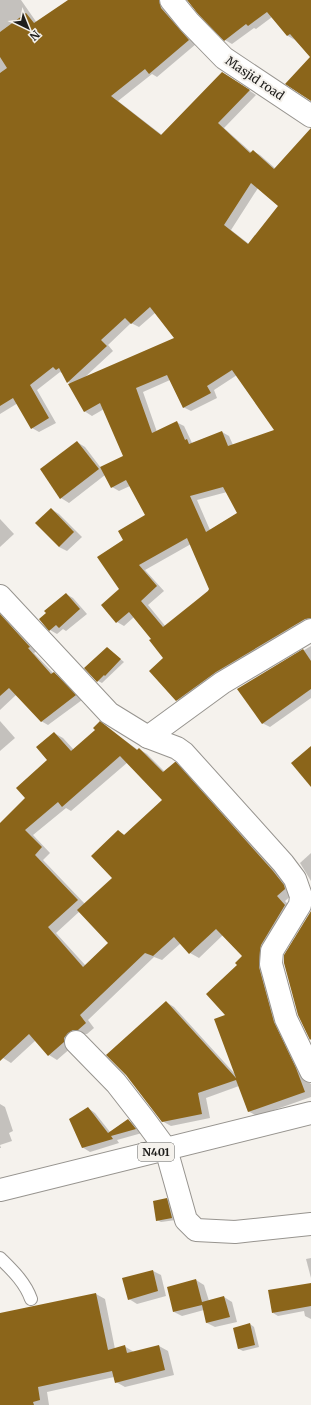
<svg xmlns="http://www.w3.org/2000/svg" width="311" height="1405" viewBox="0 0 311 1405" font-family="Merriweather,serif">
	<style>
		.shadow { fill: #0003; fill-rule: evenodd }
		.building { fill: #8b651a; fill-rule: evenodd }
		.lines { fill: none; stroke-linecap: round; stroke-linejoin: round }
		.service-casing { stroke: #97948f; stroke-width: 14 }
		.minor-casing { stroke: #97948f; stroke-width: 24 }
		.trunk-casing { stroke: #97948f; stroke-width: 24 }
		.service { stroke: #fff; stroke-width: 12 }
		.minor { stroke: #fff; stroke-width: 22 }
		.trunk { stroke: #fff; stroke-width: 22 }
		.labels { text-anchor: middle; dominant-baseline: central; stroke-width: 4; stroke-linejoin: round; paint-order: stroke }
		.shield { fill: #f5f2ed; stroke: #5f5e5b; stroke-width: 1 }
		.shield-label { font-size: 11px; font-weight: bold; fill: #1f1e1c }
		.street-label { font-size: 12px; fill: #1f1e1c; stroke: #f5f2ed }
	</style>
	<rect width="100%" height="100%" fill="#f5f2ed"/>
	<g class="shadow">
		<path d="M 0,0 L 21,0 L 37,23 L 70,0 L 166,0 L 196,44 L 157,77 L 152,74 L 118,101 L 162,135 L 229,77 L 256,95 L 224,128 L 252,153 L 253,151 L 260,155 L 276,169 L 311,130 L 311,624 L 184,704 L 177,700 L 164,658 L 152,639 L 134,617 L 124,626 L 117,622 L 124,540 L 146,515 L 130,486 L 119,491 L 112,487 L 105,475 L 69,503 L 61,498 L 77,442 L 85,447 L 101,468 L 124,456 L 104,409 L 92,416 L 84,411 L 72,384 L 68,382 L 64,374 L 60,372 L 37,390 L 56,423 L 39,432 L 32,428 L 18,403 L 0,414 ZM 258,188 L 279,206 L 249,244 L 231,230 ZM 155,313 L 176,338 L 84,378 L 113,351 L 108,345 L 131,323 L 139,327 ZM 237,375 L 276,430 L 233,445 L 229,436 L 222,432 L 192,443 L 184,426 L 176,422 L 157,432 L 143,392 L 170,380 L 183,407 L 191,411 L 217,398 L 214,390 ZM 227,492 L 238,513 L 210,530 L 197,500 ZM 191,544 L 210,589 L 166,627 L 148,605 L 164,591 L 145,570 Z"/>
		<polygon points="188,0 311,0 311,57 295,40 288,36 272,17 256,29 254,28 232,44 225,40"/>
		<polygon points="51,509 59,514 82,537 67,551 59,547"/>
		<polygon points="0,519 14,534 0,547"/>
		<polygon points="66,594 73,598 87,614 66,631 63,629 57,634 50,630"/>
		<polygon points="0,612 37,651 34,653 53,673 61,677 82,700 48,725 41,721 17,694 0,710"/>
		<polygon points="311,646 311,698 270,727 262,723 239,689"/>
		<polygon points="107,648 124,662 102,683 98,681"/>
		<polygon points="0,721 15,738 0,751"/>
		<path d="M 100,723 L 108,728 L 138,750 L 139,749 L 147,754 L 165,772 L 175,763 L 184,768 L 282,877 L 293,894 L 285,901 L 293,910 L 270,950 L 282,1028 L 308,1082 L 311,1084 L 311,1097 L 257,1116 L 248,1111 L 239,1086 L 206,1098 L 210,1118 L 171,1126 L 162,1121 L 166,1002 L 174,1007 L 235,1074 L 227,1015 L 238,965 L 243,956 L 223,935 L 199,958 L 190,953 L 181,943 L 162,960 L 154,957 L 88,1020 L 94,1028 L 87,1034 L 82,1034 L 72,1047 L 57,1060 L 49,1055 L 36,1040 L 11,1063 L 0,1056 L 0,826 L 27,798 L 49,760 L 54,733 L 63,738 L 74,750 L 96,730 ZM 128,762 L 164,800 L 125,835 L 118,831 L 114,878 L 85,904 L 43,860 L 50,853 L 33,835 L 66,808 L 71,811 ZM 80,911 L 109,943 L 86,966 L 56,933 Z"/>
		<polygon points="311,853 311,881 300,863"/>
		<polygon points="0,1104 5,1107 13,1131 9,1133 12,1141 0,1145 1,1148 0,1148"/>
		<polygon points="88,1108 95,1113 110,1132 128,1120 135,1124 142,1133 117,1140 119,1143 90,1152 82,1147"/>
		<polygon points="167,1199 171,1202 176,1220 161,1222 157,1220"/>
		<polygon points="311,1258 311,1278 306,1259"/>
		<polygon points="153,1271 161,1275 166,1296 137,1304 129,1299"/>
		<polygon points="196,1280 204,1285 209,1301 224,1297 232,1302 237,1322 215,1327 207,1323 204,1310 182,1316 174,1312"/>
		<polygon points="311,1284 311,1319 305,1316 304,1311 278,1316 273,1313"/>
		<polygon points="96,1294 105,1299 115,1349 124,1346 134,1352 159,1346 168,1351 174,1375 125,1387 116,1382 114,1377 47,1392 49,1405 0,1405 0,1349"/>
		<polygon points="250,1324 254,1327 259,1347 243,1351 239,1349 234,1328"/>
	</g>
	<g class="building">
		<path d="M 68,0 L 159,0 L 161,8 L 189,40 L 149,74 L 145,69 L 111,96 L 161,135 L 222,72 L 250,90 L 218,123 L 250,153 L 253,150 L 274,169 L 311,128 L 311,618 L 305,619 L 216,672 L 176,701 L 149,671 L 163,658 L 149,640 L 151,639 L 129,612 L 116,623 L 101,605 L 119,589 L 97,557 L 123,540 L 118,531 L 145,515 L 126,480 L 111,488 L 100,467 L 123,456 L 100,403 L 84,412 L 68,384 L 174,338 L 150,307 L 131,324 L 125,318 L 101,340 L 107,346 L 67,383 L 59,368 L 56,370 L 53,367 L 30,385 L 49,418 L 31,429 L 13,398 L 0,406 L 0,73 L 7,68 L 0,57 L 0,32 L 26,13 L 34,23 ZM 251,183 L 278,206 L 248,244 L 224,225 ZM 232,370 L 274,430 L 228,446 L 222,431 L 189,444 L 187,439 L 185,440 L 177,421 L 152,433 L 136,388 L 167,375 L 183,408 L 211,393 L 207,386 ZM 223,487 L 237,513 L 206,532 L 190,496 ZM 187,538 L 209,589 L 208,591 L 163,627 L 141,601 L 157,586 L 139,565 Z"/>
		<polygon points="187,0 311,0 311,101 285,84 310,57 290,34 287,36 267,12 248,26 246,24 224,41 198,14"/>
		<polygon points="77,441 99,469 60,499 40,469"/>
		<polygon points="51,508 74,532 59,547 35,523"/>
		<polygon points="66,593 80,609 59,628 56,625 49,631 39,619 46,613 44,611"/>
		<polygon points="0,614 30,647 28,648 51,674 54,672 76,695 41,722 9,688 0,696"/>
		<polygon points="107,647 121,659 105,676 104,675 97,682 84,668"/>
		<polygon points="303,649 311,661 311,689 262,724 237,689"/>
		<path d="M 100,721 L 137,750 L 139,748 L 163,772 L 175,762 L 176,762 L 273,871 L 284,885 L 285,889 L 277,896 L 285,905 L 261,945 L 260,950 L 259,967 L 274,1022 L 296,1068 L 305,1092 L 248,1112 L 236,1080 L 198,1093 L 202,1114 L 162,1122 L 126,1075 L 106,1055 L 166,1001 L 236,1078 L 214,1019 L 225,1015 L 206,994 L 237,965 L 235,963 L 242,956 L 216,929 L 189,954 L 174,937 L 153,956 L 145,953 L 80,1015 L 86,1023 L 78,1030 L 73,1030 L 68,1033 L 64,1038 L 64,1042 L 48,1056 L 29,1034 L 0,1061 L 0,823 L 25,798 L 16,788 L 47,760 L 36,747 L 54,732 L 71,751 L 95,730 L 93,728 ZM 120,756 L 162,800 L 124,835 L 118,830 L 91,856 L 112,878 L 77,910 L 108,943 L 83,967 L 48,927 L 78,900 L 35,855 L 42,847 L 25,830 L 58,802 L 62,807 Z"/>
		<polygon points="311,746 311,787 291,763"/>
		<polygon points="311,911 311,1039 310,1040 298,1015 284,963 284,955"/>
		<polygon points="88,1107 108,1133 128,1119 136,1129 111,1136 113,1139 82,1148 69,1119"/>
		<polygon points="167,1198 172,1218 156,1221 153,1201"/>
		<polygon points="153,1270 158,1291 128,1300 122,1278"/>
		<polygon points="196,1279 202,1302 224,1296 230,1317 206,1323 202,1305 173,1312 167,1287"/>
		<polygon points="311,1283 311,1306 272,1313 268,1290"/>
		<polygon points="96,1293 108,1350 125,1345 127,1353 159,1345 165,1370 115,1383 112,1371 38,1387 40,1400 33,1402 34,1405 0,1405 0,1313"/>
		<polygon points="250,1323 255,1345 238,1349 233,1328"/>
	</g>
	<g class="lines">
		<defs>
			<path id="service" d="M 0,1258 C 12,1270 25,1282 31,1299"/>
			<g id="minor">
				<polyline points="171,0 189,22 224,58 311,116"/>
				<polyline points="0,596 109,713 148,737 177,748 184,753 283,863 295,879 301,896 300,905 272,951 271,964 286,1019 311,1071"/>
				<polyline points="148,737 222,683 311,630"/>
				<polyline points="76,1042 116,1083 144,1119 166,1149 186,1220 196,1230 235,1232 311,1224"/>
			</g>
			<polyline id="trunk" points="0,1190 311,1113"/>
		</defs>
		<use href="#service" class="service-casing"/>
		<use href="#minor" class="minor-casing"/>
		<use href="#trunk" class="trunk-casing"/>
		<use href="#service" class="service"/>
		<use href="#minor" class="minor"/>
		<use href="#trunk" class="trunk"/>
	</g>
	<g class="labels">
		<rect class="shield" x="138" y="1143" width="36" height="18" rx="3"/>
		<g class="shield-label">
			<text x="156" y="1152">N401</text>
		</g>
		<g class="street-label">
			<text transform="translate(255 78) rotate(34)">Masjid road</text>
		</g>
	</g>
	<g transform="translate(28 28) rotate(137)" stroke="#f5f2ed" stroke-width="3" paint-order="stroke">
	<path d="M0-3L7 15L0 10L-7 15Z" fill="#1f1e1c"/>
	<text y="-6" font-size="11" font-weight="bold" text-anchor="middle" fill="#1f1e1c">N</text>
	</g>
</svg>
